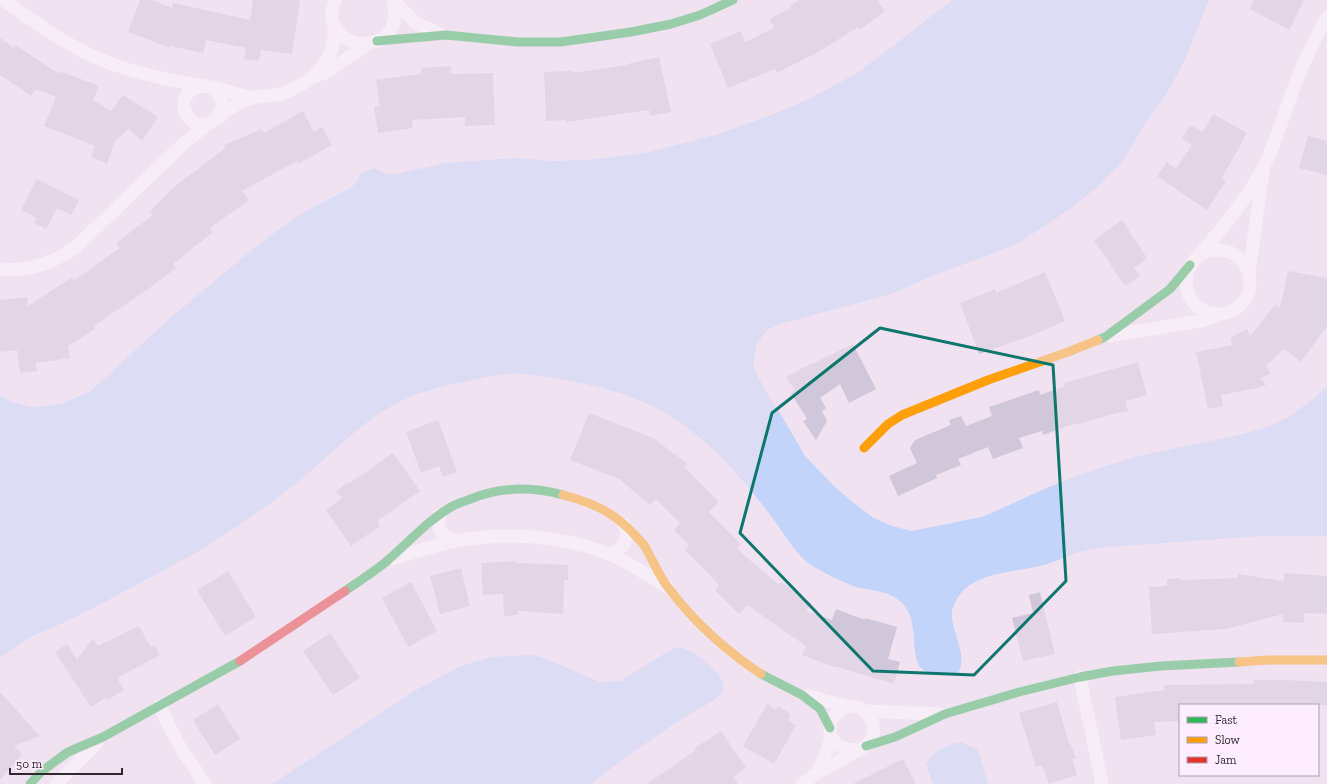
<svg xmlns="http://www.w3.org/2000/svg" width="1327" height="784" viewBox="0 0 1327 784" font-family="'Zilla Slab',serif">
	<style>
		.water { fill: #c3d4fa }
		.building { fill: #d0c7da }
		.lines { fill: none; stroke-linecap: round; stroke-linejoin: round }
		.street { stroke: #fdfbfd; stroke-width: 13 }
		.fast { stroke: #30b455; stroke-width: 9 }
		.slow { stroke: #ff9f0a; stroke-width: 9 }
		.jam { stroke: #e5322d; stroke-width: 9 }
		.marked { fill: none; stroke: #0f766e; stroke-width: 3; stroke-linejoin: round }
	</style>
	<rect width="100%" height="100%" fill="#f1e2f1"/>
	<g class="water">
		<path d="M 952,0 L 1209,0 L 1183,64 L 1163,99 L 1140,131 L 1124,160 L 1096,188 L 1070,209 L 1017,244 L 925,279 L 891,294 L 780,324 L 767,330 L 757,343 L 753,363 L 757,375 L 768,395 L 780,413 L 805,456 L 833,485 L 851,501 L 874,518 L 892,526 L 912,531 L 982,517 L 1049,487 L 1093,470 L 1139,456 L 1243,434 L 1270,426 L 1290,416 L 1316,397 L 1327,386 L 1327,536 L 1260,536 L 1108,547 C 1101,548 1094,549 1087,550 C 1072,553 1058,561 1044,565 C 1015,573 969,571 955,603 C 954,606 952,608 952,611 C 950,631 969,655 958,673 C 890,686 931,628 900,601 C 887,590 871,591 856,587 C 846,584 816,569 808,563 C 793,551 780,527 768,512 C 739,474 704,435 662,411 C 631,394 595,385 561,379 C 547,377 534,374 520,374 C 502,373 485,377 468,381 C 441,386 414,393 390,407 C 354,428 326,460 294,485 C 263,510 230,531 197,552 C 180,562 162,571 145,580 C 119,594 93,609 67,621 C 54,627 41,631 29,638 C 19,644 9,652 0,658 L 0,396 L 14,403 L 31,407 L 47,406 L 64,403 L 91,391 L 169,319 L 259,244 L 302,213 L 349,189 C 363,179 354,173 375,168 C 382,173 388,175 396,174 L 445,163 L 517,158 L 551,161 L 587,160 L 646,153 L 718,134 L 769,116 L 811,98 L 857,73 L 905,37 Z"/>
		<path d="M 679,647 C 695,651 717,669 724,684 L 722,693 L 714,700 L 674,724 L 626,757 L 591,784 L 272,784 L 416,690 L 459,667 L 474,662 L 492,657 L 531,655 L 546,659 L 600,682 L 620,681 L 672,649 Z"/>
		<path d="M 962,742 L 978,750 L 988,784 L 933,784 L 926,764 C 935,750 946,745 962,742 Z"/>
	</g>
	<g class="building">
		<polygon points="140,0 152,0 172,8 173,3 250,20 253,0 300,0 292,54 261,50 259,61 244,59 246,48 206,40 203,53 171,46 170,48 128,32"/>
		<polygon points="799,0 877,0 885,11 860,30 858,27 820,51 777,73 775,69 728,88 710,44 741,31 745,42 774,28 769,19 791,8 790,6"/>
		<polygon points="1254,0 1304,0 1289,30 1250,9"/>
		<polygon points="0,38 14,48 16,45 59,74 60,71 99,86 93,100 111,111 123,95 158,117 142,141 128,129 115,141 107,164 91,157 95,146 44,126 56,97 36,89 31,96 0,75"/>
		<polygon points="659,57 671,112 650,116 649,110 566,122 566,120 546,121 544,72 573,71 573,73 627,65 627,64"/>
		<polygon points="451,66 451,74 493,73 495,125 465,126 465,117 412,120 413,128 378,133 374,107 380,106 376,80 421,74 421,68"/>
		<polygon points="303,111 314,132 322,127 332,145 298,164 297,161 242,191 249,200 210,228 213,232 173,264 176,268 151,287 94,326 95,329 68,346 70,358 36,363 37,371 20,373 17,350 0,352 0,300 27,297 28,306 72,277 73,281 120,248 116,243 153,215 150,211 178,184 226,148 224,145 261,129 264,133"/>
		<polygon points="1213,114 1247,133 1222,178 1226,181 1207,210 1157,176 1167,162 1176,169 1192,145 1182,139 1190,125 1203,132"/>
		<polygon points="1308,136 1327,141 1327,175 1299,168"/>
		<polygon points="37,179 79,200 71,215 57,208 46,229 34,223 37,218 21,210"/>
		<polygon points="1122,220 1147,258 1134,268 1140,276 1125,286 1094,240"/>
		<polygon points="1288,271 1327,278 1327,326 1301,362 1284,349 1266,366 1271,374 1261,378 1266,385 1257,388 1221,395 1223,406 1208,409 1196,352 1233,345 1230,338 1247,329 1250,336 1275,305 1280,308"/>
		<polygon points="1045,272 1065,321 1033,335 979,354 960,303 995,289 996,293"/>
		<polygon points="853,344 876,389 849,403 840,384 820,398 826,408 822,411 827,421 816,440 803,421 807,419 791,393 795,390 786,377 812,363 812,364"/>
		<polygon points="1138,362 1147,395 1125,401 1128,411 1117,413 1076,425 1076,423 1043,435 1042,431 1019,438 1023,448 993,459 988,447 958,459 961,465 936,475 937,478 898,496 889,476 917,463 910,448 915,440 951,425 949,420 961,416 966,426 992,416 989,407 1039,390 1040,395 1065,386 1064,383"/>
		<polygon points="589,413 653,438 688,464 685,467 719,502 709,512 741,544 737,549 779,585 781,582 811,603 806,611 832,620 836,609 865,620 865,618 897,627 888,659 900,662 894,684 834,666 834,667 802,655 806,646 747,605 739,614 715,590 719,585 685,550 689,545 674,530 680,523 656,499 650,505 619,479 570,460"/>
		<polygon points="438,420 457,472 443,477 439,466 421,473 406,432"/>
		<polygon points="393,453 420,491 377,521 380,526 351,546 326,510 342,498 336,491 349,482 350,483"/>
		<polygon points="516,561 516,563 568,565 568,580 564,580 563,614 518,611 518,615 504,616 503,594 483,595 481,563"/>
		<polygon points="461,568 470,606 440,614 430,576"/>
		<polygon points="228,571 256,617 225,636 197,590"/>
		<polygon points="1284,573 1327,576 1327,614 1304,613 1304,623 1283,622 1283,614 1226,629 1152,634 1149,587 1167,586 1167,579 1180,578 1180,580 1238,578 1238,574 1284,581"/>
		<polygon points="411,582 437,631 408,647 382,598"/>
		<polygon points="1040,592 1055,654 1023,661 1012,618 1033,613 1029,595"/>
		<polygon points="139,626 151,647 155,645 160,655 117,678 124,690 108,700 106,697 91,707 55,652 67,644 77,659 93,639 98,646"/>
		<polygon points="330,633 360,678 333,695 303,651"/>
		<polygon points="1254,680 1285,680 1327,682 1327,705 1180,705 1180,721 1154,722 1156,735 1121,740 1115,697 1164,690 1164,685 1254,684"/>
		<polygon points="0,692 40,736 14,746 22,754 0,780"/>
		<polygon points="1057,702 1069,744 1070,743 1076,758 1072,759 1077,775 1049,784 1042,765 1036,767 1019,713"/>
		<polygon points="218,704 240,739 215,755 193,720"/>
		<polygon points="767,704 776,710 778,706 791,714 788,720 796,725 774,764 743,746"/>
		<polygon points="721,731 746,768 733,777 738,784 647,784 696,750 695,748"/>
		<polygon points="903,759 916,784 853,784"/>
	</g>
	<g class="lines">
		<g class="street">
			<path d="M 4,0 C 30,20 57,38 86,53 C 124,72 168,80 210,87 C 239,103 209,138 190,119 C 187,116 185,112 184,108 C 182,95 192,87 204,86"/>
			<path d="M 335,0 C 314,53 409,62 393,0"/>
			<polyline points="393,0 416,23 440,34"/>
			<polyline points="314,77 327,72 368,44"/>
			<polyline points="212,87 253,98"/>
			<path d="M 218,118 C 229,108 241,100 255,97 C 263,96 272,96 280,94 C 304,87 328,69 333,43 C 335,37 334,31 334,25"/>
			<circle cx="1218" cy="282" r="32"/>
			<path d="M 1197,257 C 1223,228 1246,201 1264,166 C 1279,136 1287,103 1300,72 C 1308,53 1317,35 1327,17"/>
			<path d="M 0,269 C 28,272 53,263 76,247 L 184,143 L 208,124"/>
			<polyline points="1249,273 1263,172"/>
			<polyline points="1109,336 1201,321 1219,315"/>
			<path d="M 440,515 C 435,531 442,534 456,541"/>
			<path d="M 610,554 C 625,548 630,540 624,524"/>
			<path d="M 392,559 C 413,553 434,545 456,541 C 506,532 561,535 609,554 C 629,562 648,576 667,587"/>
			<polyline points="1080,677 1102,784"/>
			<polyline points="808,696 851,707"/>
			<polyline points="159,706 179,745 205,784"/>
			<polyline points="865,711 941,714"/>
			<polyline points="817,773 825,756 831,736"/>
			<polyline points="56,784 97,743"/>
			<path d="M 802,784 L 817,773 L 861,749 C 893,729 857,690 836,714 C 832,718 830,723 830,728 C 829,745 846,752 861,749"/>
		</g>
		<g class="fast">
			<polyline points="377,41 446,35 518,42 561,42 631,32 671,24 700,15 733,0"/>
			<polyline points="1098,340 1105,337 1170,289 1190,265"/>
			<path d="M 345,591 C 359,581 374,572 387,561 C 408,543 427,521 451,507 C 456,504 462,502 468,500 C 499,487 531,486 563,495"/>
			<polyline points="761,674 802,695 820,709 830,728"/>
			<polyline points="866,746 895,737 945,714 1019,692 1080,677 1113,671 1161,666 1239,662"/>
			<polyline points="30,784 42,771 68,752 103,737 240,661"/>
		</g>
		<g class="slow">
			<polyline points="864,448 888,424 902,415 988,380 1068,352 1098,340"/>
			<path d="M 563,495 C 593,503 612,511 634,534 C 637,538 641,541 644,545 C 653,560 659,577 670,590 C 696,624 725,650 761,674"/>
			<polyline points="1239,662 1267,660 1327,660"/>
		</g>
		<polyline class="jam" points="240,661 345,591"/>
	</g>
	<path d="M0 0H1327V784H0ZM 880,328 L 1053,365 L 1066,581 L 974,675 L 873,671 L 740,533 L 772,413 Z" fill="#f1e2f1" fill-opacity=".55" fill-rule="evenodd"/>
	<path class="marked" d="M 880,328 L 1053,365 L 1066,581 L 974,675 L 873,671 L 740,533 L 772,413 Z"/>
	<rect x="1179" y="704" width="140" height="72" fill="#feedfe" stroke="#ac9eac"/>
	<rect x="1187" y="717" width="20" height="6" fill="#30b455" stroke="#ac9eac"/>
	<text x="1215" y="724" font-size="12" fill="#312731">Fast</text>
	<rect x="1187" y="737" width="20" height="6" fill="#ff9f0a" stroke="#ac9eac"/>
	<text x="1215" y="744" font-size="12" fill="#312731">Slow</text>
	<rect x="1187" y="757" width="20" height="6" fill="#e5322d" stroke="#ac9eac"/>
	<text x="1215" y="764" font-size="12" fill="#312731">Jam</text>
	<path d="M10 768v6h112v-6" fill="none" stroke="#312731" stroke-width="2"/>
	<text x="16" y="768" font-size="12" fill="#312731" stroke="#feedfe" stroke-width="3" paint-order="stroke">50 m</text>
</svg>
